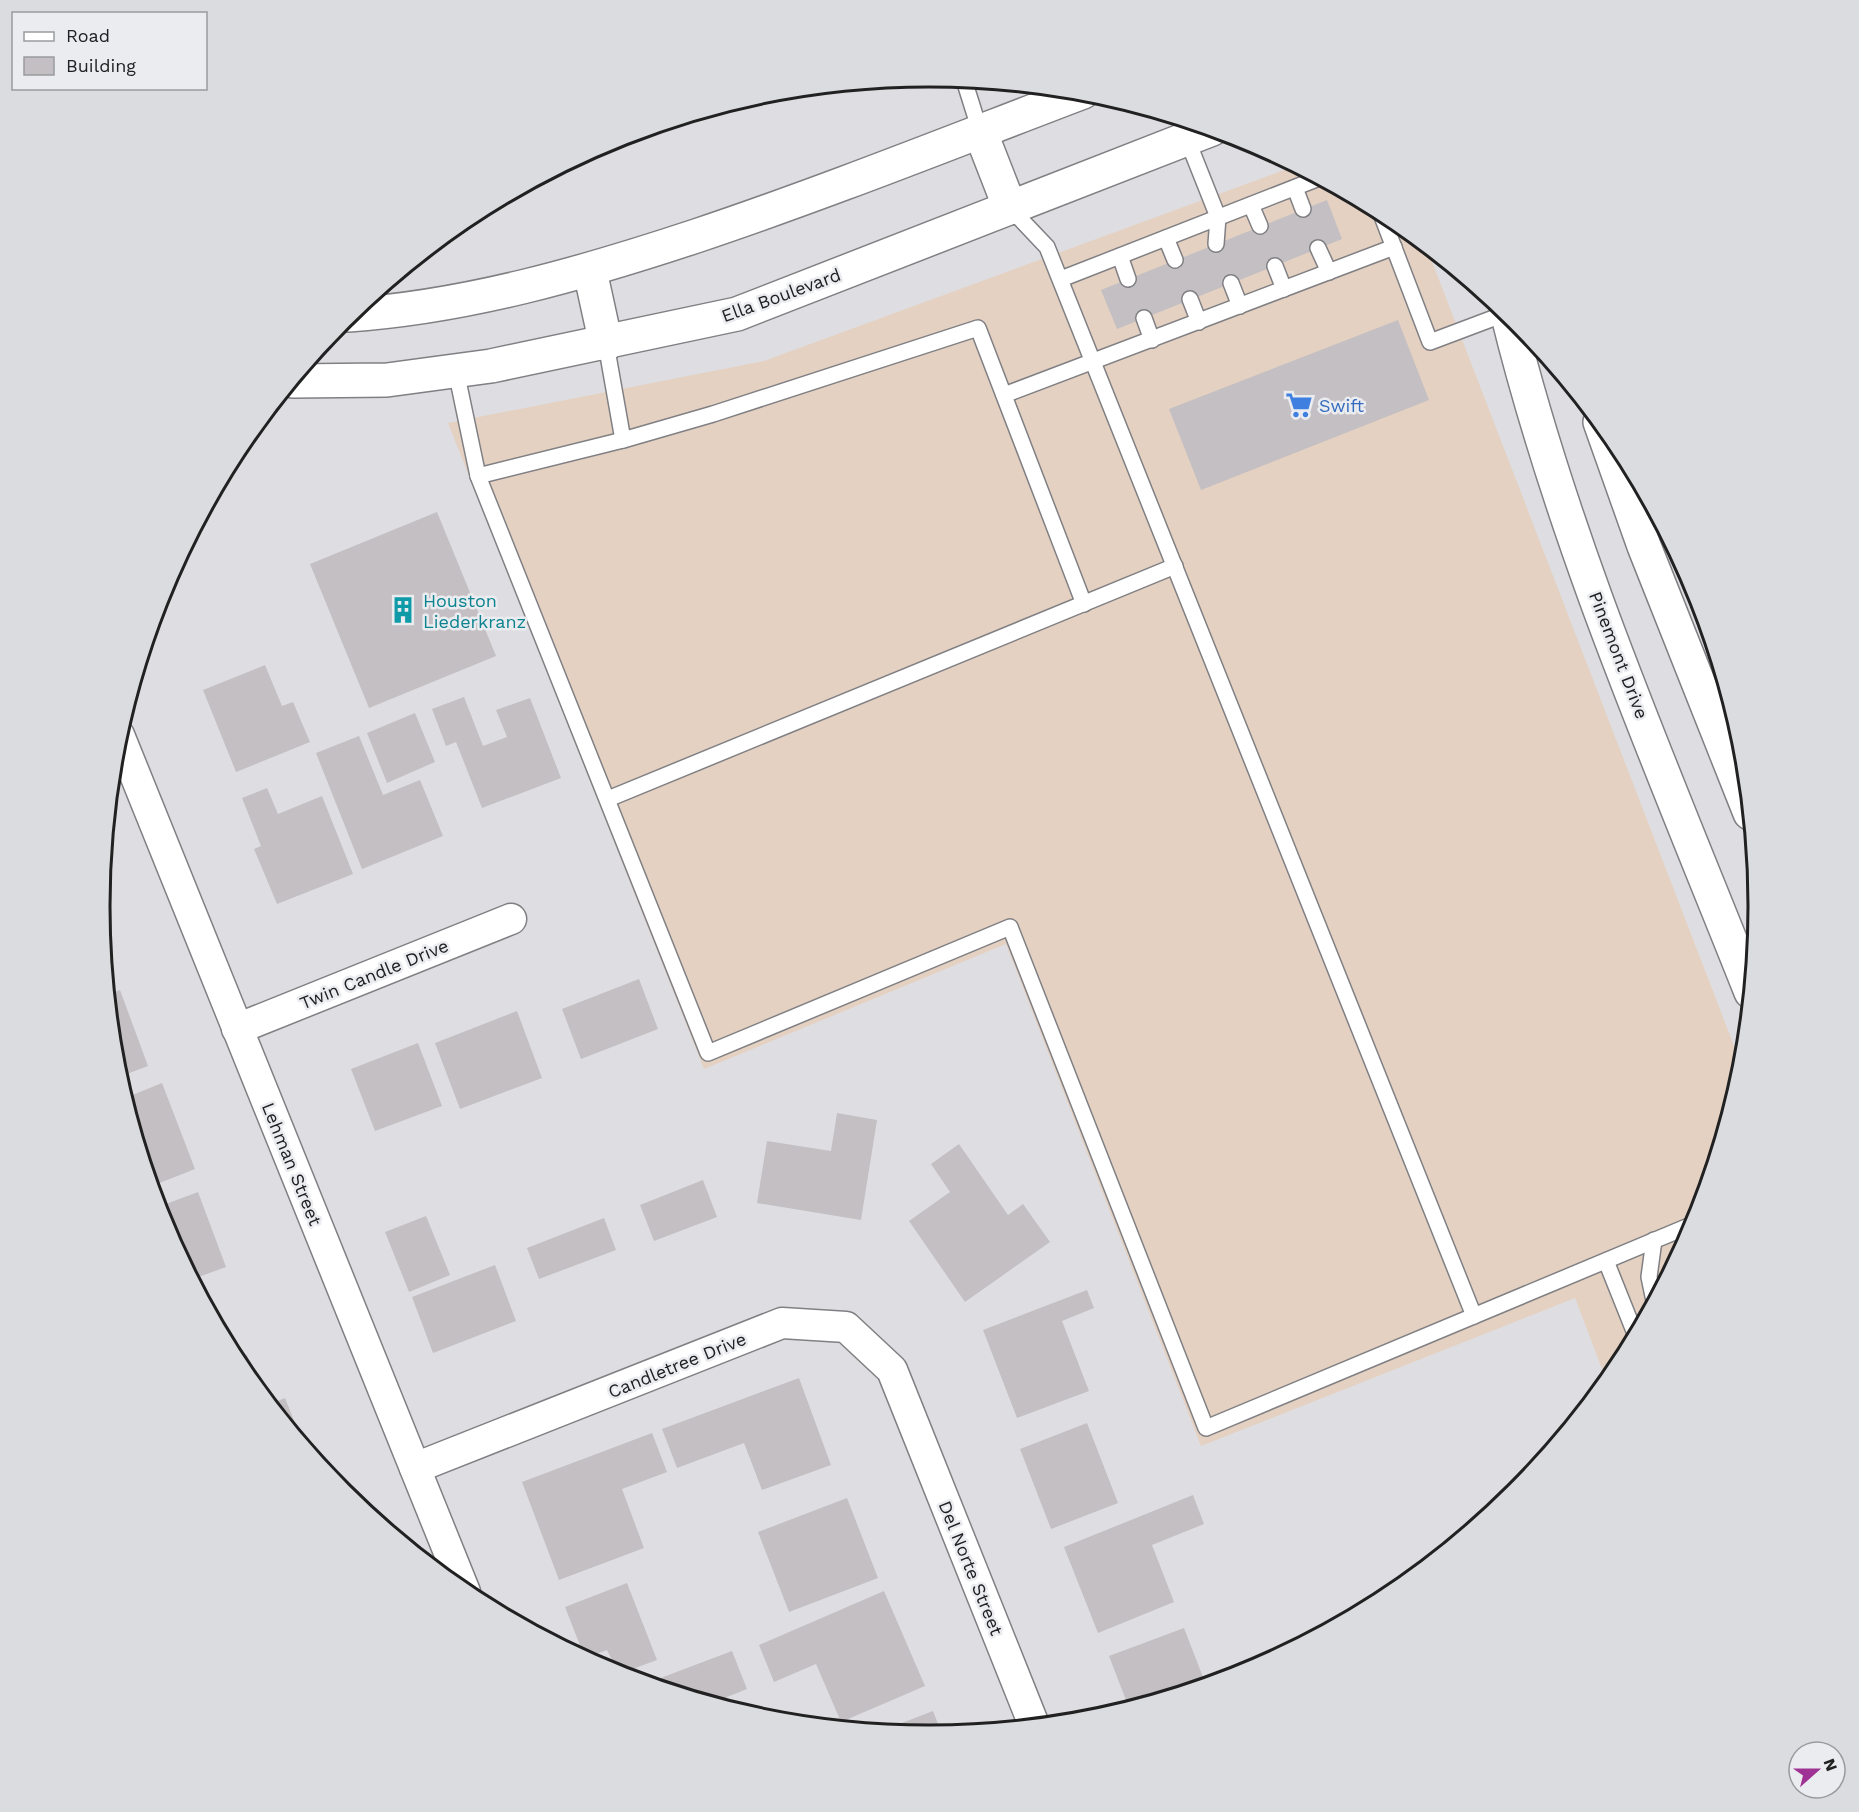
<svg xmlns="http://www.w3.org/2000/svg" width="1859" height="1812" viewBox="0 0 1859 1812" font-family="'Work Sans',sans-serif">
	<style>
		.commercial { fill: #e4d1c2 }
		.building { fill: #c3bfc2 }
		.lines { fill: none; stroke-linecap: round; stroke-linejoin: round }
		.service-casing { stroke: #808084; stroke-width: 18 }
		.minor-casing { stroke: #808084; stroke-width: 33 }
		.secondary-casing { stroke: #808084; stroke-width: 36 }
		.service { stroke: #fff; stroke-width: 15 }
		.minor { stroke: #fff; stroke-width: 30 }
		.secondary { stroke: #fff; stroke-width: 33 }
		.labels { text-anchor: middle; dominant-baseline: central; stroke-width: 5; stroke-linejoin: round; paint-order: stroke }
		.street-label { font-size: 18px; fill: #212122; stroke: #ebecf0 }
		.shop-label { font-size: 18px; fill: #366cbe; stroke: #ebecf0; text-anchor: start }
		.culture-label { font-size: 18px; fill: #0d838f; stroke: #ebecf0; text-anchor: start }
		.rim { fill: none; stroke: #212122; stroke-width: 3 }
	</style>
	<rect width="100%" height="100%" fill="#dedee2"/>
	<polygon class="commercial" points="1295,166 1391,216 1426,246 1743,1069 1696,1224 1619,1367 1607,1382 1575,1298 1201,1446 1006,944 704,1069 448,423 764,361"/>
	<g class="building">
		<polygon points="1327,200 1342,239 1117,329 1101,290"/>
		<polygon points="1398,320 1429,400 1201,490 1169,409"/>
		<polygon points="437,512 496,656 369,708 310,564"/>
		<polygon points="265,665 282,706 293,702 310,742 236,772 203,690"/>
		<polygon points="464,697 483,746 507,737 496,710 530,698 561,778 482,808 456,742 446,746 432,709"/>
		<polygon points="415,713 435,762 387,783 367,733"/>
		<polygon points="359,736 383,795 420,780 443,836 362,869 316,753"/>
		<polygon points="267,788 278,814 322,796 353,874 277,904 254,849 261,846 242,798"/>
		<polygon points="103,940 112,961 106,963"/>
		<polygon points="639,979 658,1029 581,1059 562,1009"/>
		<polygon points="120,990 148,1066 119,1077 109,994"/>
		<polygon points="517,1011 542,1078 460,1109 435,1043"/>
		<polygon points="418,1043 442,1106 375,1131 351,1069"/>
		<polygon points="162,1083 195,1169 152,1186 125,1098"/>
		<polygon points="837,1113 877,1120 861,1220 757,1203 767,1141 831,1151"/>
		<polygon points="959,1144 1008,1215 1023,1204 1050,1242 965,1302 909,1221 950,1192 931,1164"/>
		<polygon points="703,1180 717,1217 654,1241 640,1205"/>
		<polygon points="198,1192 226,1267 193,1279 163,1223 158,1207"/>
		<polygon points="426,1216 450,1275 409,1292 385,1232"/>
		<polygon points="604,1218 616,1250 539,1279 527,1248"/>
		<polygon points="495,1265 516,1321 433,1353 412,1297"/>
		<polygon points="1087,1290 1094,1308 1062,1321 1089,1391 1017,1418 983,1330"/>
		<polygon points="247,1355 256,1378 250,1380 236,1360"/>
		<polygon points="799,1378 831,1465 762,1490 744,1443 677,1468 662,1429"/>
		<polygon points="285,1398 303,1443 270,1404"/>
		<polygon points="1087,1423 1118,1503 1051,1529 1020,1449"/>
		<polygon points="652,1433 667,1472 622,1489 644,1548 559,1580 522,1482"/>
		<polygon points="1193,1495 1204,1524 1152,1545 1174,1602 1098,1633 1064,1547"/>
		<polygon points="847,1498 878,1578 789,1612 758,1532"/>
		<polygon points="627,1583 657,1660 619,1674 607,1650 585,1658 565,1607"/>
		<polygon points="884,1591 925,1686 841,1722 816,1664 774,1682 759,1645"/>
		<polygon points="1184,1628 1206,1685 1129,1708 1109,1656"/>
		<polygon points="732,1651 747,1689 712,1703 661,1687 658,1679"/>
		<polygon points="933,1711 942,1734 881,1731"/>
	</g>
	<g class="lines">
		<defs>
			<g id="service">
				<polyline points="964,80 980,131"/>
				<polyline points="1187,139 1218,217 1216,244"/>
				<polyline points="1295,188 1303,209"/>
				<polyline points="1251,205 1260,226"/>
				<polyline points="1010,208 1047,247 1474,1316"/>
				<polyline points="1380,211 1430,342 1507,313"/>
				<polyline points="1166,238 1175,260"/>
				<polyline points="1318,248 1329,272"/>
				<polyline points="1120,256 1128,279"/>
				<polyline points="1275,266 1284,289"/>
				<polyline points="1061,279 1319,178"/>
				<polyline points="1231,283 1240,306"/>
				<polyline points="1190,299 1199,322"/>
				<polyline points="1144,318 1152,340"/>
				<polyline points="606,344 623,440"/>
				<polyline points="456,371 478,476 708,1053 1010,927 1206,1428 1696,1223"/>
				<polyline points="1004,395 1394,247"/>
				<polyline points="478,476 623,440 713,414 978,328 1084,604"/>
				<polyline points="608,799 1175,566"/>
				<polyline points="1654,1240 1649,1277 1654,1301"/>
				<polyline points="1606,1261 1636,1336"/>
			</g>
			<g id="minor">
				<polyline points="119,735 465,1592"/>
				<polyline points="237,1029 511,919"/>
				<polyline points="415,1468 782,1323 846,1327 892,1370 1034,1725"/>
			</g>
			<g id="secondary">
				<polyline points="980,131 1010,208"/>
				<polyline points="590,271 606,344"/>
				<path d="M 1507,312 C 1564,545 1662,768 1751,992"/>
				<path d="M 348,315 C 467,307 584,273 696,236 C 827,192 954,141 1083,92"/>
				<polyline points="293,381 387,380 491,366 737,314 1212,129"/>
				<polyline points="1600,422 1644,546 1750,813"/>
			</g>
		</defs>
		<use href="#service" class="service-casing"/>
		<use href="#minor" class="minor-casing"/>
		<use href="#secondary" class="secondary-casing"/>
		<use href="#service" class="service"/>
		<use href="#minor" class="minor"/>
		<use href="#secondary" class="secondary"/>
	</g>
	<defs>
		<symbol id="supermarket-bare" viewBox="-9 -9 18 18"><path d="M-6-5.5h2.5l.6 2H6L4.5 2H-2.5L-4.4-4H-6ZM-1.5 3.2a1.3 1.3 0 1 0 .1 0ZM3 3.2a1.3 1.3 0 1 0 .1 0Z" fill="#3f7fe0" stroke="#ebecf0" stroke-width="2.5" paint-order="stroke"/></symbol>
		<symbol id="building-bare" viewBox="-9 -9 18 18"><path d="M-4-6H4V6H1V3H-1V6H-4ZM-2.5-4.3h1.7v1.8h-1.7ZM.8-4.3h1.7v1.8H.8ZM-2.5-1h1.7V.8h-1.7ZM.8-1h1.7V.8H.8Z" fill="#0f9aa8" stroke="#ebecf0" stroke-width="2.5" paint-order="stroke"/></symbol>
	</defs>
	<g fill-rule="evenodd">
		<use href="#supermarket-bare" x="1280" y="386" width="38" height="38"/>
		<use href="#building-bare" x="384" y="591" width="38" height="38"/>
	</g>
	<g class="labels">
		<g class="street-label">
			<text transform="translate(781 295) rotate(-20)">Ella Boulevard</text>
			<text transform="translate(1619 655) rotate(69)">Pinemont Drive</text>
			<text transform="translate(374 974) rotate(-22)">Twin Candle Drive</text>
			<text transform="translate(292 1164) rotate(68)">Lehman Street</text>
			<text transform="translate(677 1365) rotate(-22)">Candletree Drive</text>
			<text transform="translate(971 1568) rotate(68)">Del Norte Street</text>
		</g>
		<g class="shop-label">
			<text x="1319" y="405">Swift</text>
		</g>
		<g class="culture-label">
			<text x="423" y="600">Houston<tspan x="423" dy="21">Liederkranz</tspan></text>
		</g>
	</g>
	<path d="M0 0H1859V1812H0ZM110 906a819 819 0 1 1 1638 0a819 819 0 1 1-1638 0Z" fill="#dbdce0" fill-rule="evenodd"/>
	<path class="rim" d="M110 906a819 819 0 1 1 1638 0a819 819 0 1 1-1638 0Z"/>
	<rect x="12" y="12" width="195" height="78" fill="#ebecf0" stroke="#9a9b9e" stroke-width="1.5"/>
	<rect x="24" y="32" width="30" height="9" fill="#ffffff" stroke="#9a9b9e" stroke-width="1.5"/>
	<text x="66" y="42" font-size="18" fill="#212122">Road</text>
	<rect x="24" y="57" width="30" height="18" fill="#c3bfc2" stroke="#9a9b9e" stroke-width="1.5"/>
	<text x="66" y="72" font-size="18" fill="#212122">Building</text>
	<g transform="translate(1817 1770) rotate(69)"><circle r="28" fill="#ebecf0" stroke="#9a9b9e" stroke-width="1.5"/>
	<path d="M0-4.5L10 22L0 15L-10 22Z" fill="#9e3395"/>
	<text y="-9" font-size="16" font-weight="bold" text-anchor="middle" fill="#212122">N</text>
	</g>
</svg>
